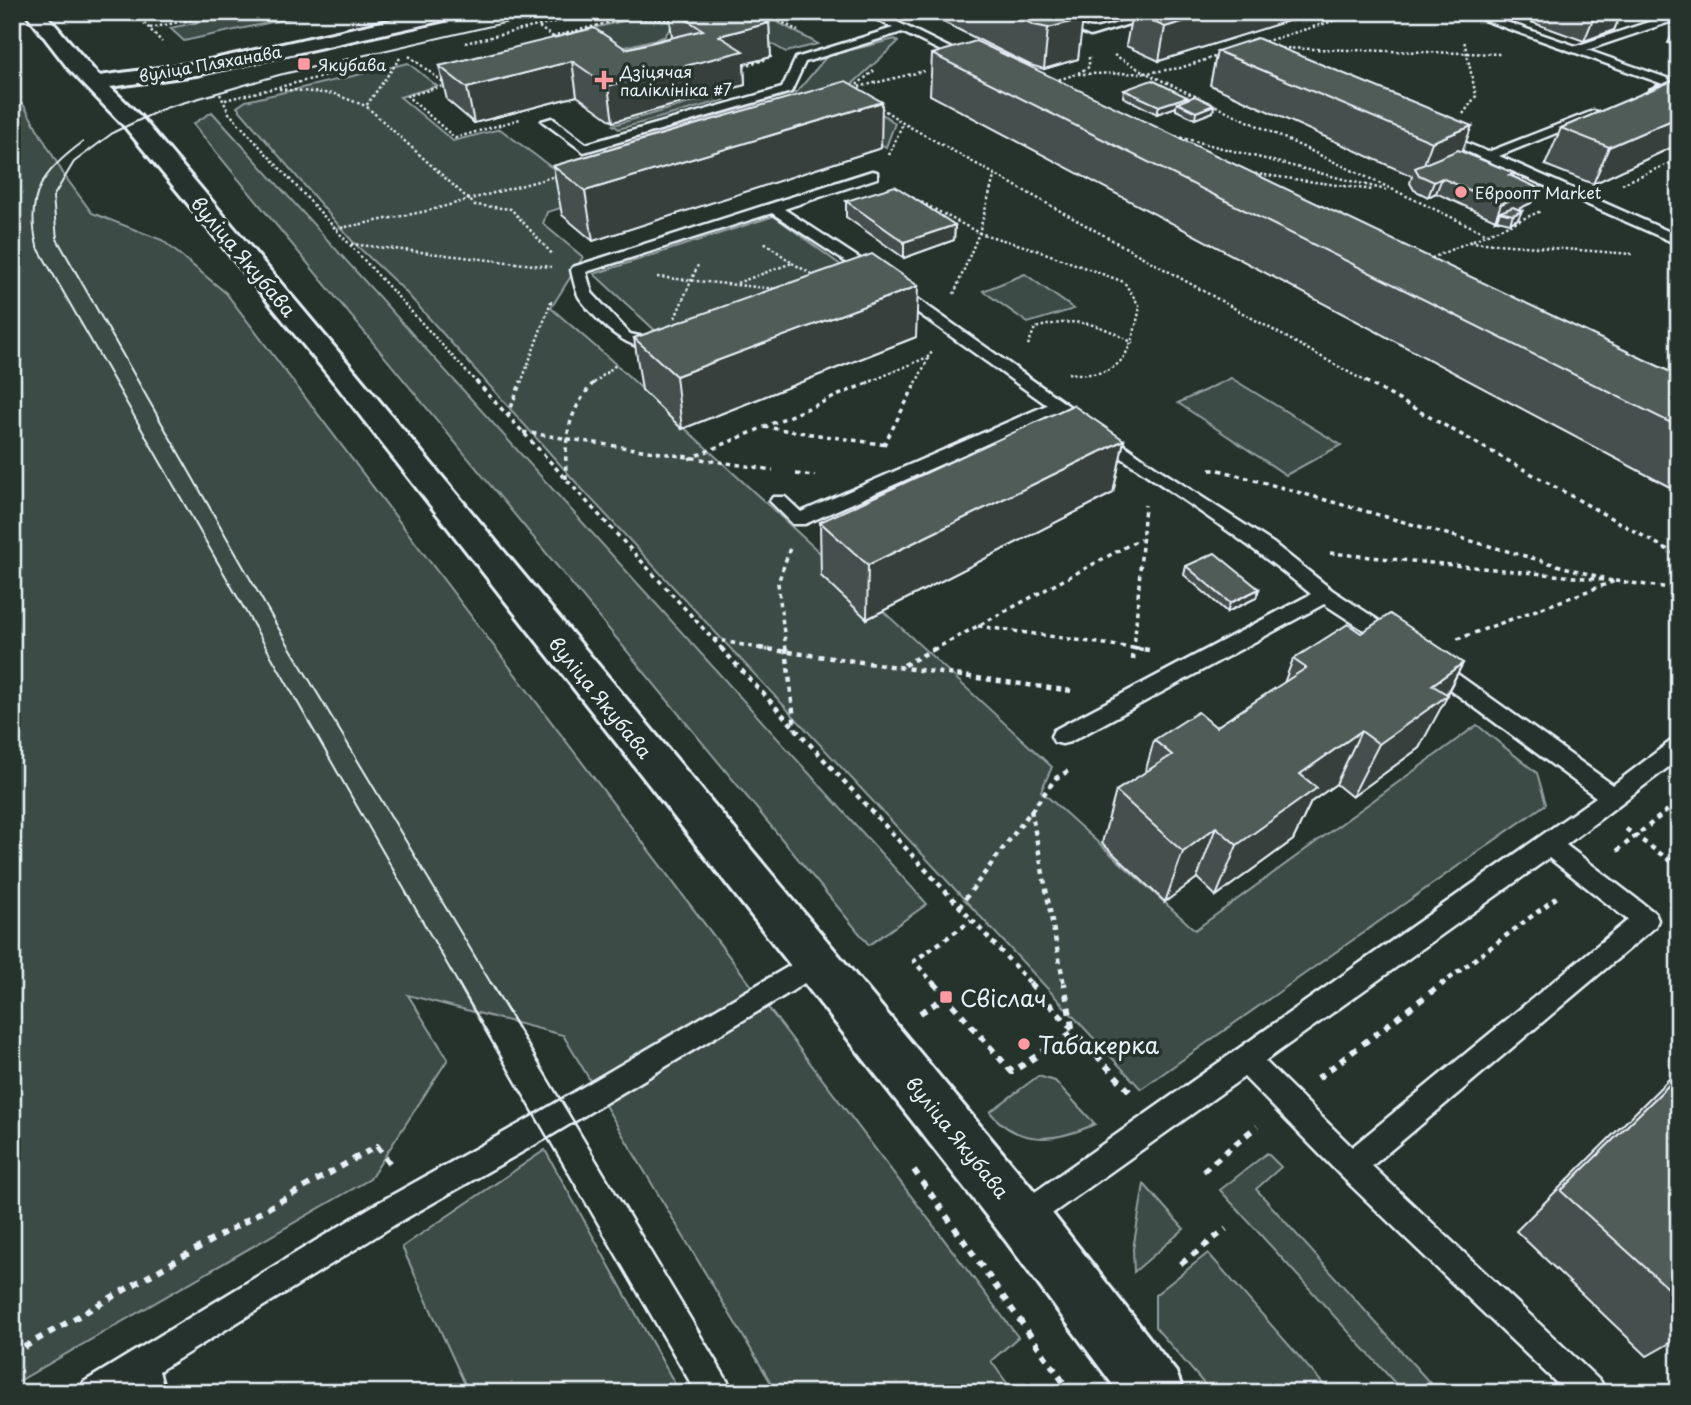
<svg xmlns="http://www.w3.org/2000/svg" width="1691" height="1405" viewBox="0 0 1691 1405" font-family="'Playpen Sans',sans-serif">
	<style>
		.green { fill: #3e4b47; stroke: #939ea0; stroke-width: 2 }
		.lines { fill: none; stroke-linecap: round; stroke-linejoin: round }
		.lane-casing { stroke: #e8f1f8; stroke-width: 5 }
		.secondary-casing { stroke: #e8f1f8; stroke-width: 6 }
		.path-far3 { stroke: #e8f1f8; stroke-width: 2.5; stroke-dasharray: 2.5 2.5; stroke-linecap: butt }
		.path-far2 { stroke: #e8f1f8; stroke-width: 3.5; stroke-dasharray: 4.5 4.5; stroke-linecap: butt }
		.path-far1 { stroke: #e8f1f8; stroke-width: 4.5; stroke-dasharray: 5 5; stroke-linecap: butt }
		.path { stroke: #e8f1f8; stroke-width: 6; stroke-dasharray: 7 7; stroke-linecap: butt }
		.lane { fill: #26332d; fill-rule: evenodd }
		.secondary { fill: #26332d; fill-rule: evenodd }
		.tram-far1 { stroke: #e8f1f8; stroke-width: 2 }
		.tram { stroke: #e8f1f8; stroke-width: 2.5 }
		.wall { fill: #454f4d; stroke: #e8f1f8; stroke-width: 2 }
		.shaded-wall { fill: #38403e; stroke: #e8f1f8; stroke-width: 2 }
		.building { fill: #505c59; stroke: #e8f1f8; stroke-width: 2 }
		.poi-dot { fill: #ff9aa2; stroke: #26332d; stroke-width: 2.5 }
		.labels { text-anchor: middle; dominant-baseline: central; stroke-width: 7; stroke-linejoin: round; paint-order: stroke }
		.far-street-label { font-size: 16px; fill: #e8f1f8; stroke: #26332d }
		.far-poi-label { font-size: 16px; fill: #e8f1f8; stroke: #26332d; text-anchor: start }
		.street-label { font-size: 19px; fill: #e8f1f8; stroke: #26332d }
		.near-poi-label { font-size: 23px; fill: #e8f1f8; stroke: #26332d; text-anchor: start }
	</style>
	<rect width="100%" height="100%" fill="#26332d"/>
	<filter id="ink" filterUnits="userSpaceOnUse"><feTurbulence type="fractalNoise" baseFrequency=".0143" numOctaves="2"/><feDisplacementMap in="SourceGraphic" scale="14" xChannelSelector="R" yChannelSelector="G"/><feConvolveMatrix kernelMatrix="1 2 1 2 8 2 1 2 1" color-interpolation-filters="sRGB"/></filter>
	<g filter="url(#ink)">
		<g class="green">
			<polygon points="247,12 319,12 184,41 170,28"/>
			<polygon points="765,15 818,44 786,52 734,23"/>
			<polygon points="632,19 675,22 664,37 609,51 582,49 562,35"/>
			<polygon points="895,39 898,42 847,89 895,123 886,147 846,124 547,212 543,224 583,257 551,308 611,360 1052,767 1041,791 1195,930 1477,725 1537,773 1546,804 1141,1089 582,489 403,289 353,242 237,107 246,101 408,63 437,86 400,97 453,141 500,129 551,167 797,92 827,56"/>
			<polygon points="717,95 724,100 619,129 613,125"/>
			<polygon points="12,104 23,104 64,175 92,213 162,240 226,293 1018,1337 991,1361 1014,1393 777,1393 563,1035 408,995 448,1059 370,1179 12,1385"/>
			<polygon points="212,112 927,904 869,945 193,124"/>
			<polygon points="774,216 846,269 659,334 594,274"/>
			<polygon points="1025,274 1074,309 1028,323 983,291"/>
			<polygon points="1231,378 1341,445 1286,475 1178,403"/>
			<path d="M 1038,1076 L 1055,1081 L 1095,1124 C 1058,1141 1019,1148 990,1112 Z"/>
			<polygon points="545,1150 680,1393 469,1393 402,1247"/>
			<polygon points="1267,1153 1281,1167 1256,1189 1439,1393 1404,1393 1220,1190"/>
			<polygon points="1144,1184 1184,1229 1134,1272 1133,1249"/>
			<polygon points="1208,1253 1331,1393 1212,1393 1155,1327 1155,1295"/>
		</g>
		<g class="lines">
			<defs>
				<g id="lane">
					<polygon points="863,12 877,12 978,62 968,64 902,32 805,62 791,92 584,152 542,121 552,118 586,144 782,88 796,58 893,28"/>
					<path d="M 1037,12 C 1057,12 1082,30 1094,29 C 1119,25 1141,12 1168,12 L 1090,36 Z"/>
					<polygon points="1461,12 1477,12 1576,46 1679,12 1679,19 1587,50 1678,82 1679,85 1657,94 1649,94 1649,90 1663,84"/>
					<polygon points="1593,111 1603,114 1499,156 1679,236 1679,245 1432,136 1442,133 1488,152"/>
					<path d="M 872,171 L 877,172 L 877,178 L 784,209 L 868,264 L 1154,466 L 1273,543 L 1332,590 L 1401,635 L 1404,640 L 1401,645 L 1387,645 L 1324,604 L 1070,742 L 1062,744 L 1054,742 L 1051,736 L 1054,730 L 1311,594 C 1231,528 1142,474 1057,413 L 805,524 L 793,524 L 770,501 L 773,497 L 785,497 L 801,512 L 1047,405 L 858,270 L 772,213 L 586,272 L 592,293 L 630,334 L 648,338 L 666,336 L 669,339 C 640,367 595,320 579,297 C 575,289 573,278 571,270 L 573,267 Z"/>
					<path d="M 1432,659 L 1439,661 L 1613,785 L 1671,741 L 1679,739 L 1679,759 L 1566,845 L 1655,913 L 1658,920 L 1655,927 L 1372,1166 L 1601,1382 L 1606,1393 L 1567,1393 L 1341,1176 L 1244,1077 L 1032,1228 L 1022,1232 L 1012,1228 L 1008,1218 L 1012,1208 L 1596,797 L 1425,671 L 1422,666 L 1425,661 ZM 1549,858 L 1628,920 L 1352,1147 L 1265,1061 Z"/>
					<polygon points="815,951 824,954 827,962 824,970 792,991 550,1136 396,1224 159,1371 165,1393 133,1393 132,1388 125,1393 79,1393 84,1382 376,1204 530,1118"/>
				</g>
				<polygon id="secondary" points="25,12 44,12 99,76 196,63 427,12 463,12 454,18 196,75 110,87 141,117 357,374 1041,1199 1176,1372 1184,1393 1119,1393 1003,1237 337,386 125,127 68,68"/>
			</defs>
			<use href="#lane" class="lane-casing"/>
			<use href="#secondary" class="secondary-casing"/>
			<g class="path-far3">
				<polyline points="134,12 162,42"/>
				<polyline points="766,13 798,31"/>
				<polyline points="136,15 147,12"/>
				<polyline points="489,15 503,12"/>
				<polyline points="629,17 674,20"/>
				<polyline points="751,17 768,12"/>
				<polyline points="539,27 557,40"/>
				<polyline points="150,28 228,12"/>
				<polyline points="552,37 650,12"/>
				<polyline points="465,43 597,12"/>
				<polyline points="1260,43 1363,12"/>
				<polyline points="1277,48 1500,54"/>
				<polyline points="1114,55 1146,73 1180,68 1221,55"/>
				<polyline points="409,56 447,85"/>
				<polyline points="400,58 366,106 475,205 511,209 553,255"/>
				<polyline points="739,67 768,59"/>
				<polyline points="1078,73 1089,67 1089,57"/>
				<polyline points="1054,81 1077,74 1146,73 1487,234"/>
				<polyline points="447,85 407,96 455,138 520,119"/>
				<polyline points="853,88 876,69"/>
				<polyline points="854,88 924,71"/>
				<polyline points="279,89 334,94 366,106"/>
				<polyline points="220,94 229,113 477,383"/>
				<polyline points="225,100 333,74"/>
				<polyline points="877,105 903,123 1368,383"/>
				<polyline points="1463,114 1476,96 1464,40"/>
				<polyline points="1171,135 1386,190"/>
				<polyline points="889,155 903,123"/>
				<polyline points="1250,173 1373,190"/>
				<polyline points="1622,184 1679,159"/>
				<path d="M 908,195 L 979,233 L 1034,249 L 1124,282 L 1140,307 C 1130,355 1123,380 1068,373"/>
				<polyline points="336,229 427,211 560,175"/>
				<polyline points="1470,242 1632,254"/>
				<polyline points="351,244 551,267"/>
				<polyline points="1427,260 1541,211"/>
				<polyline points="792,263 815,276"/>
				<polyline points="657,277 777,289"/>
				<polyline points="737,283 792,263 764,242"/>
				<polyline points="954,294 979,233 995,173"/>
				<polyline points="675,318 698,265"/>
				<path d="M 1028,345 L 1035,328 C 1076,317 1097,322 1133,343"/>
				<polyline points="521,383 552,299"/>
				<polyline points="594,383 617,364"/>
				<polyline points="867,383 930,356 932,351"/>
				<polyline points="916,383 929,357"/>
			</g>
			<g class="path-far2">
				<polyline points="476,381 723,650"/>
				<polyline points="1365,381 1679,556"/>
				<polyline points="508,416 521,381"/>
				<polyline points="764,427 887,445"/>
				<polyline points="523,432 773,470"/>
				<polyline points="884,445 917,381"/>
				<polyline points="689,459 872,381"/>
				<polyline points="1210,470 1219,470 1603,578"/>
				<polyline points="796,474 815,476"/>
				<path d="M 566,479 C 565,438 566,414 595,381"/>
				<polyline points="1330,553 1615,581 1455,640"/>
				<polyline points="1615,581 1679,589"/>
				<polyline points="978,626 1147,650"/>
				<polyline points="713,639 768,650"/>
				<polyline points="786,650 778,583 791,545"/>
				<polyline points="933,650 1140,539"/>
				<polyline points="1134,650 1145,505"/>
			</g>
			<g class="path-far1">
				<polyline points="721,648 1032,985"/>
				<polyline points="759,648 1072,691"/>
				<polyline points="786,648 795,729"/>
				<polyline points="1134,648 1149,650"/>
				<polyline points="1133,660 1134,648"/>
				<polyline points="904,665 936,648"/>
				<polyline points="1031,810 1064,985"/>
				<polyline points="1626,829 1679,867"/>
				<polyline points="1617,851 1679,801"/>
				<polyline points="1671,893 1679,885"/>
				<polyline points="959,907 1056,778 1070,770"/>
				<polyline points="935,985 914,961 971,921"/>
				<polyline points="1441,985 1557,897"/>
			</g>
			<g class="path">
				<polyline points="934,983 1012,1072 1073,1032 1064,983"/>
				<polyline points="1030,983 1133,1095"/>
				<polyline points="920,1013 946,997"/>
				<polyline points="1318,1078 1443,983"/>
				<polyline points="914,1170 1071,1393"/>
				<polyline points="1203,1171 1257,1126"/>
				<polyline points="1181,1264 1226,1229"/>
				<polyline points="12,1354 377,1146 393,1168"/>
			</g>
			<use href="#lane" class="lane"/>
			<use href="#secondary" class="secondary"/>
			<g class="tram-far1">
				<path d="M 83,142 C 43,171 25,195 37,246 L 459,985"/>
				<polyline points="492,985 276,624 57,239 53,197 74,162 114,132 165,108 279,75 552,12"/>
			</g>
			<g class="tram">
				<polyline points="458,983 695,1393"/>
				<polyline points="491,983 736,1393"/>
			</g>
		</g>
		<g class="wall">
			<polygon points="669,12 749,12 769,23 771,57 744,64 745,85 613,122 577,96 474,123 447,100 439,66 626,49 672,37"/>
			<polygon points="923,12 1081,13 1078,59 1044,69 1030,65"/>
			<polygon points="1317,12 1159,61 1126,46 1132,13"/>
			<polygon points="1503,12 1622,12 1614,30 1584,41"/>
			<polygon points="1679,21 1679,46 1668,43"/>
			<polygon points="1217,51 1514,173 1513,177 1538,188 1531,203 1518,209 1518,219 1510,223 1497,220 1497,219 1495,220 1436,193 1428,197 1414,190 1410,183 1412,176 1210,85"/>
			<polygon points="932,54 1679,376 1679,492 930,95"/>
			<polygon points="1679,78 1679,144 1593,184 1545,165 1561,128"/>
			<polygon points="1124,90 1187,97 1187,99 1214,105 1213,112 1195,119 1176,110 1176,107 1157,114 1123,97"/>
			<polygon points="881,148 593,241 562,215 553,166"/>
			<polygon points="846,201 955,225 954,240 904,258 846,217"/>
			<polygon points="916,337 682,429 642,390 634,338"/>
			<polygon points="1124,440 1113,493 867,619 821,576 820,522"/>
			<polygon points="1186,566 1259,589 1256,598 1227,612 1184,575"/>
			<polygon points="1361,633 1463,663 1419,748 1352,797 1336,784 1311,802 1293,840 1216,896 1197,878 1165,902 1102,843 1116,791 1145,773 1154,740 1216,727 1284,683 1293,659"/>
			<polygon points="1679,1069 1679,1338 1647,1356 1516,1231"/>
		</g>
		<g class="shaded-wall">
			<polygon points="1215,12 1317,12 1159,61 1165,27"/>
			<polygon points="1596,12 1622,12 1614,30 1584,41"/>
			<polygon points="1081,13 1080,20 1083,19 1078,59 1044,69 1048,28 1074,15"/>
			<polygon points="769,23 771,57 744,64 745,85 613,122 608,86 719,36"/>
			<polygon points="572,61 577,96 474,123 467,88"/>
			<polygon points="1187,97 1186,104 1177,103 1176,107 1157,114 1159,106"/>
			<polygon points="882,102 881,148 593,241 585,191"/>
			<polygon points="1214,105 1213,112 1195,119 1196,112"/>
			<polygon points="1679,117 1679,144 1593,184 1609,147"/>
			<polygon points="1472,126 1458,162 1420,175 1432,142"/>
			<polygon points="1442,178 1436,193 1428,197 1434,182"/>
			<polygon points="1538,188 1531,203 1508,214 1500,212 1497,219 1495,220 1501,204"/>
			<polygon points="1522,211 1518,219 1510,223 1513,215"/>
			<polygon points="955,225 954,240 904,258 904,242"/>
			<polygon points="918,286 916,337 682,429 676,376"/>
			<polygon points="1124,440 1113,493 867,619 868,565"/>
			<polygon points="1259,589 1256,598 1227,612 1230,603"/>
			<polygon points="1463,663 1444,698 1448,695 1419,748 1352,797 1379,744 1432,685"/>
			<polygon points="1361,731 1336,784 1311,802 1293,840 1216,896 1237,845 1300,774"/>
			<polygon points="1216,827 1197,878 1165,902 1183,852"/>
		</g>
		<g class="building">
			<polygon points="674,12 749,12 769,23 719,36 743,51 608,86 572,61 467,88 439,66 594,28 626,49 703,30"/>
			<polygon points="1007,12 1081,12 1074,15 1083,19 1048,28 1034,25"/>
			<polygon points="1133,12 1215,12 1165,27 1132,13"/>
			<polygon points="1257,38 1472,126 1432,142 1217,51"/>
			<polygon points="976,41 1679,376 1679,427 932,54"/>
			<polygon points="1679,78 1679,117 1609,147 1561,128"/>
			<polygon points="1152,80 1187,97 1159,106 1124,90"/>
			<polygon points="846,81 882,102 585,191 553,166"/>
			<polygon points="1195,96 1214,105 1196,112 1177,103"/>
			<polygon points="1458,150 1514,173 1509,175 1538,188 1501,204 1442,178 1434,182 1419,175 1415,168"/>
			<polygon points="895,186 955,225 904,242 846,201"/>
			<polygon points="1513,207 1522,211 1513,215 1500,212"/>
			<polygon points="872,254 918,286 676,376 634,338"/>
			<polygon points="1073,405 1124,440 868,565 820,522"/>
			<polygon points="1215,553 1259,589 1230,603 1186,566"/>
			<polygon points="1390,614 1463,663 1432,685 1448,695 1379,744 1361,731 1300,774 1317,788 1237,845 1216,827 1183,852 1116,791 1172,755 1154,740 1198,712 1216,727 1306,668 1293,659 1348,624 1361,633"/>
			<polygon points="1679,1075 1679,1298 1561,1191"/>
		</g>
	</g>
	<g class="poi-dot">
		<rect x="297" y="57" width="14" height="14" rx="3.5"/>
		<path d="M600.5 69.5h7v7h7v7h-7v7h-7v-7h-7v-7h7z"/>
		<circle cx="1461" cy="192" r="7"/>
		<rect x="939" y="990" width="14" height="14" rx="3.5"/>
		<circle cx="1024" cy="1044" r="7"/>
	</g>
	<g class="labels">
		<g class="far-street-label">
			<text transform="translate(210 63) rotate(-10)">вуліца Пляханава</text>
		</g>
		<g class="far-poi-label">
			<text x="318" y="64">Якубава</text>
			<text x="620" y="71">Дзіцячая<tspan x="620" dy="18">паліклініка #7</tspan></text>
			<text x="1475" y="192">Евроопт Market</text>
		</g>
		<g class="street-label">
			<text transform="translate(244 256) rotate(50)">вуліца Якубава</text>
			<text transform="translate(601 697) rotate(51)">вуліца Якубава</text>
			<text transform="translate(958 1137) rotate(51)">вуліца Якубава</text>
		</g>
		<g class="near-poi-label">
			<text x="960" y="997">Свіслач</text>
			<text x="1038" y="1044">Табакерка</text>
		</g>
	</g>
	<rect width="1691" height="1405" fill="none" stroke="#26332d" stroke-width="42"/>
	<rect x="21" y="21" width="1649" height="1363" fill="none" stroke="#e8f1f8" stroke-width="2.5" filter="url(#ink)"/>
</svg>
